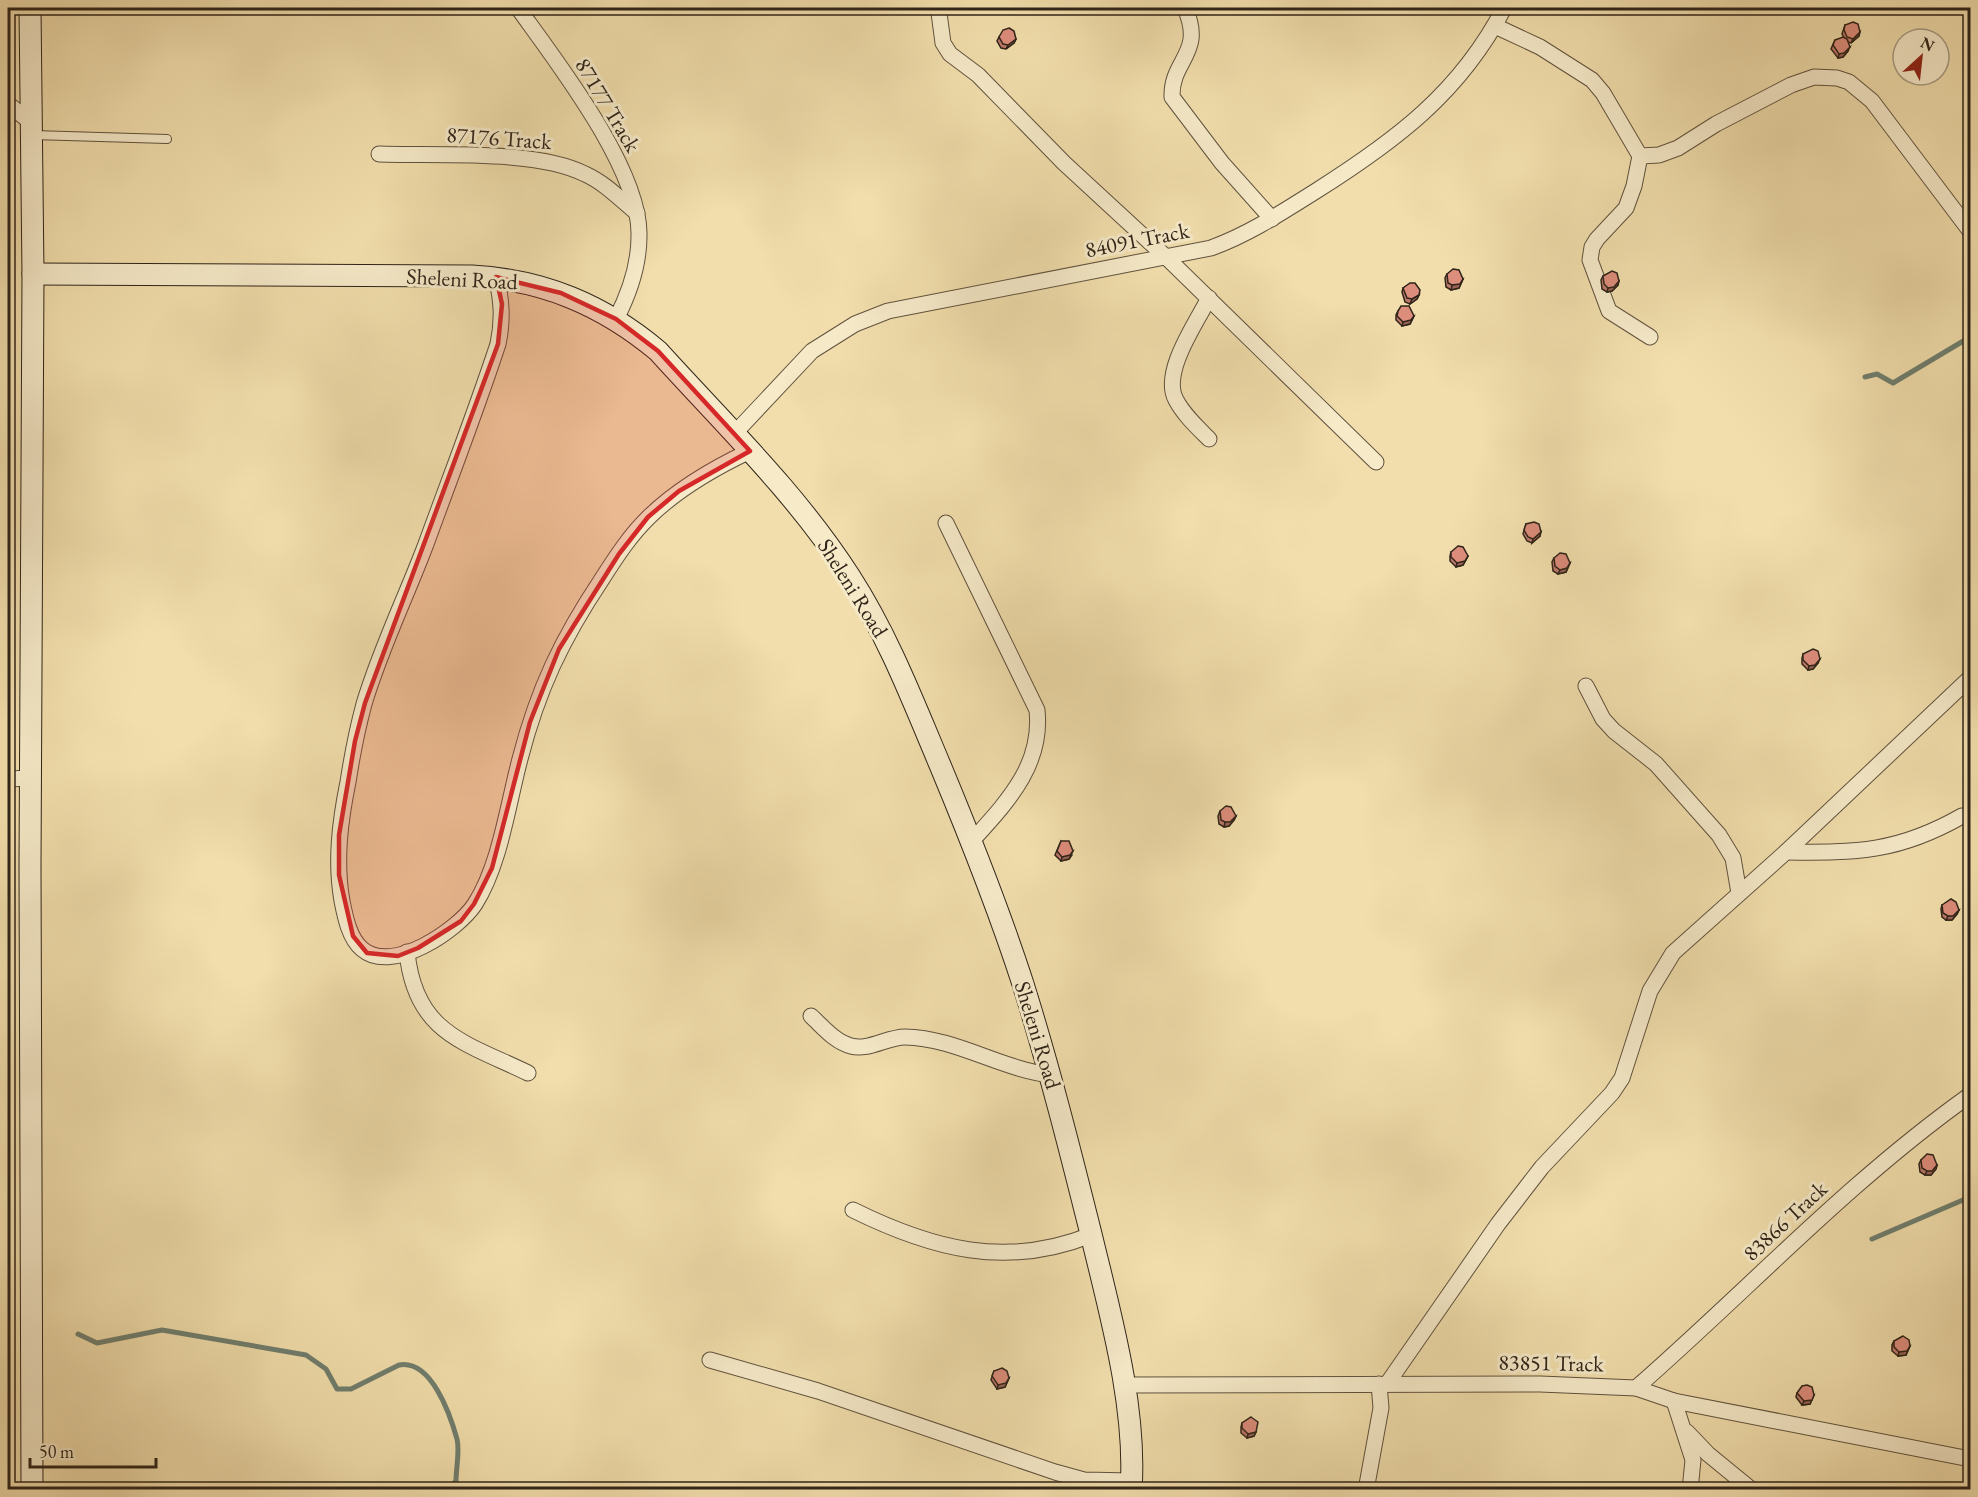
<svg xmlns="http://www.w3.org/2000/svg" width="1978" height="1497" viewBox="0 0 1978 1497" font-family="'EB Garamond',serif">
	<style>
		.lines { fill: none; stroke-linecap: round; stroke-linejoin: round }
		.stream { stroke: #707f6f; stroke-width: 5 }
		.lane-casing { stroke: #60523e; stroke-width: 10 }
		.street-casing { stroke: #60523e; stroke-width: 17 }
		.secondary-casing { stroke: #2f2419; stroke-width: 23 }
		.lane { stroke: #f6eac9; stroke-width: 8 }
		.street { stroke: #f6eac9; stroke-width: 15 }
		.secondary { stroke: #f6eac9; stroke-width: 21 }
		.wall { fill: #be796b; stroke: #2f2419; stroke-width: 1.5 }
		.shaded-wall { fill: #9b6357; stroke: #2f2419; stroke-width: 1.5 }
		.building { fill: #dd8d7c; stroke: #2f2419; stroke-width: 1.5 }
		.marked { fill: #d62828; fill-opacity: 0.2; stroke: #d62828; stroke-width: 4.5; stroke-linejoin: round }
		.labels { text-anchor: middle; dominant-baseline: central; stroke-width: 6; stroke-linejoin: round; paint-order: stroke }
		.street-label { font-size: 22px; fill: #2f2419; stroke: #f6eac9 }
	</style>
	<rect width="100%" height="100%" fill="#f1deac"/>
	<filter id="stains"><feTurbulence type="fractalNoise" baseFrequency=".00333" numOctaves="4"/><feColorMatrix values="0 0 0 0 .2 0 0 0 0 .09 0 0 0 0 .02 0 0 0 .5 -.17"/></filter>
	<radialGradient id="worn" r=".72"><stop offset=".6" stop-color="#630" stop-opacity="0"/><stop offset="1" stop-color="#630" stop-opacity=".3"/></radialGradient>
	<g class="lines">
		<g class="stream">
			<polyline points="1865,377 1877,374 1893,383 1970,337"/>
			<polyline points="1872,1239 1970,1197"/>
			<path d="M 78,1334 L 97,1343 L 162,1330 L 306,1355 L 326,1369 L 337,1389 L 351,1389 L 399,1365 C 431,1359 450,1414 457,1439 C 460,1451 456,1468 456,1481 L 447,1490"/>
		</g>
		<defs>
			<polyline id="lane" points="33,135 167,139"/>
			<g id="street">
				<path d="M 518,8 C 556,61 641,170 639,236 C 639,265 629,294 616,319"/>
				<path d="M 1185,8 C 1205,54 1171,59 1172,97 L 1222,163 L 1272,219"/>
				<polyline points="939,13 943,43 950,54 978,75 1064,163 1167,258 1376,462"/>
				<polyline points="1495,26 1540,47 1592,80 1603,93 1640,156 1659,155 1678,148 1716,124 1791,85 1814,77 1837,78 1849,82 1872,101 1970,231"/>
				<polyline points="8,104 32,123"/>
				<path d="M 379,154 C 436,156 536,149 585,174 C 605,183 620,199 637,213"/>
				<polyline points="1640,156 1634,186 1626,208 1597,239 1592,247 1590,260 1609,311 1650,337"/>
				<path d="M 496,277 C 502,301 503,320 498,344 C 476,411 450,478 426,544 C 406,597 380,650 364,704 C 357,730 352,756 348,782 C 340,821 335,861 342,901 C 345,916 349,938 362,949 C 392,975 458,930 475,904 C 500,865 508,804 520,759 C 538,689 562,639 602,579 C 616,557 631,534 650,516 C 679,488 714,468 750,451"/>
				<path d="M 733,435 L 812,351 L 855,324 L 888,311 L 1211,248 C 1249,234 1281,213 1316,191 C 1395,141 1460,93 1504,8"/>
				<path d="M 1209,439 C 1197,427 1184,415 1176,400 C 1161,373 1196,323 1209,298"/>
				<path d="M 946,523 L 1037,710 C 1043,766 1006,803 971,842"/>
				<polyline points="1586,686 1603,719 1614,731 1656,764 1719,835 1733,858 1739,893"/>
				<polyline points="8,779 31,778"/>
				<path d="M 1786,852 C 1857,853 1899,852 1962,816"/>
				<path d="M 407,952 C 415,1033 464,1042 528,1073"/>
				<path d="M 811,1016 C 823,1027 835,1042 851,1046 C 868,1051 887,1037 905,1037 C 956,1038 1000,1069 1051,1075"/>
				<path d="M 853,1210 C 932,1249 1006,1269 1091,1235"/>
				<polyline points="710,1360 818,1391 1055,1472 1084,1480 1131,1481"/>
				<polyline points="1387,1384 1498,1224 1542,1167 1612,1093 1622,1078 1650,991 1673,953 1786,852 1970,678"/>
				<polyline points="1123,1385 1540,1384 1636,1388 1674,1401 1970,1459"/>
				<path d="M 1636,1388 C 1748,1290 1849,1181 1970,1095"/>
				<polyline points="1674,1401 1693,1460 1690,1490"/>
				<polyline points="1687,1432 1708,1454 1752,1490"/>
				<polyline points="1366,1490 1381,1408 1379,1384"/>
			</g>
			<g id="secondary">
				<polyline points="30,8 33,274 30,866 32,1490"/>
				<path d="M 33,274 L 472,276 C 544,280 603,305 658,351 C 724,424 797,494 850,577 C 888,636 913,701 940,765 C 970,837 999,910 1023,984 C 1049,1067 1070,1150 1091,1234 C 1110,1313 1137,1408 1131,1490"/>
			</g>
		</defs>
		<use href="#lane" class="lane-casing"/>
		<use href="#street" class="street-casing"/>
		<use href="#secondary" class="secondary-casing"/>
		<use href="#lane" class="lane"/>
		<use href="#street" class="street"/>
		<use href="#secondary" class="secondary"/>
	</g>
	<g class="wall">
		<polygon points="1845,25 1859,36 1851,43 1848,42 1848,51 1843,57 1838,58 1831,49 1835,40 1844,38 1842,34"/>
		<polygon points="999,37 1016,39 1014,43 1006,49 1001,48 997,41"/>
		<polygon points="1447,274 1463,279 1459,288 1451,290 1446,287 1445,278"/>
		<polygon points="1603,276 1618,285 1612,291 1607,292 1602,289 1601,280"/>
		<polygon points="1403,288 1419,295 1417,299 1410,304 1405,302 1402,292"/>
		<polygon points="1398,311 1414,316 1410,324 1402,326 1396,320 1396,315"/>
		<polygon points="1526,524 1540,536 1532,543 1527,541 1523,534"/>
		<polygon points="1451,552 1468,556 1463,565 1456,567 1450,561 1450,556"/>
		<polygon points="1554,558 1570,563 1566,572 1558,574 1553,571 1552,562"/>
		<polygon points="1803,654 1818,663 1813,669 1808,670 1802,664 1802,658"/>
		<polygon points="1220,811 1236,816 1234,820 1229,826 1224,827 1219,824 1218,816"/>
		<polygon points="1061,841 1072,855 1069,859 1061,861 1055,855"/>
		<polygon points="1942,905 1959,910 1957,914 1952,920 1946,920 1942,917 1941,909"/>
		<polygon points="1921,1160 1937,1165 1936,1169 1931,1175 1925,1175 1920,1172 1919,1164"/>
		<polygon points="1894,1341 1910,1346 1906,1355 1898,1356 1892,1351 1892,1345"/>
		<polygon points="994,1371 1009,1378 1005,1387 997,1389 991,1380"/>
		<polygon points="1797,1393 1814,1395 1810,1404 1802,1405 1796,1397"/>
		<polygon points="1242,1423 1256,1432 1254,1436 1247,1438 1241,1433 1241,1427"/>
	</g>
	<g class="shaded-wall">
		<polygon points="1860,32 1859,36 1851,43 1853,39"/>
		<polygon points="1016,39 1014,43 1006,49 1008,45"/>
		<polygon points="1850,47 1848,51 1843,57 1838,58 1839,54"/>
		<polygon points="1463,279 1459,288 1451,290 1452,285"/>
		<polygon points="1619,281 1618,285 1612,291 1607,292 1608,288"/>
		<polygon points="1419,295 1417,299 1410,304 1412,299"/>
		<polygon points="1414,316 1410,324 1402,326 1403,322"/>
		<polygon points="1541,532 1540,536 1532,543 1533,539"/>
		<polygon points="1468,556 1463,565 1456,567 1457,563"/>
		<polygon points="1570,563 1566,572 1558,574 1560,570"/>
		<polygon points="1820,659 1818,663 1813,669 1808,670 1809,666"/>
		<polygon points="1236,816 1234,820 1229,826 1224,827 1225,822"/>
		<polygon points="1073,851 1069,859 1061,861 1062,857"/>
		<polygon points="1959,910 1957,914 1952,920 1946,920 1948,916"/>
		<polygon points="1937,1165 1936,1169 1931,1175 1925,1175 1927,1171"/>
		<polygon points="1910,1346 1906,1355 1898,1356 1899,1352"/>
		<polygon points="1009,1378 1005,1387 997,1389 998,1385"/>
		<polygon points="1814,1395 1810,1404 1802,1405 1804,1401"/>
		<polygon points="1256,1432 1254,1436 1247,1438 1248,1434"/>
	</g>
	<g class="building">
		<polygon points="1853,22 1858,24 1860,32 1853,39 1847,37 1844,30 1845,25"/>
		<polygon points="1009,28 1014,31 1016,39 1008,45 1003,44 999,37 1003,30"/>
		<polygon points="1843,37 1847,39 1850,47 1844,53 1839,54 1833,45 1835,40"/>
		<polygon points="1453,269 1459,270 1463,279 1460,284 1452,285 1448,283 1447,274"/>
		<polygon points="1612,271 1617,273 1619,281 1614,287 1608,288 1604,284 1603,276"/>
		<polygon points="1410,283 1415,283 1420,290 1419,295 1412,299 1407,298 1403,288"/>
		<polygon points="1401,306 1409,306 1414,316 1411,320 1403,322 1397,316 1398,311"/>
		<polygon points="1534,522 1539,524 1541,532 1533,539 1528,537 1524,530 1526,524"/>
		<polygon points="1458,546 1463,547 1468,556 1465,561 1457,563 1451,557 1451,552"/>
		<polygon points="1560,553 1566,554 1570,563 1567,568 1560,570 1555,566 1554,558"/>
		<polygon points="1813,649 1818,651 1820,659 1815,665 1809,666 1803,660 1803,654"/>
		<polygon points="1226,806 1231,807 1236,816 1230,822 1225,822 1221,820 1220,811"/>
		<polygon points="1061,841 1069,841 1073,851 1070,855 1062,857 1057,851"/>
		<polygon points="1951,899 1956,902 1959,910 1953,916 1948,916 1943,913 1942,905"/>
		<polygon points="1927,1154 1933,1155 1937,1165 1932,1171 1927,1171 1922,1168 1921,1160"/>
		<polygon points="1903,1336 1909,1340 1910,1346 1907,1351 1899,1352 1894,1347 1894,1341"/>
		<polygon points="1002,1368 1007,1371 1009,1378 1006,1383 998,1385 992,1376 994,1371"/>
		<polygon points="1807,1385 1812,1387 1814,1395 1812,1400 1804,1401 1797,1393 1802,1386"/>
		<polygon points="1251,1417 1258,1422 1256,1432 1248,1434 1242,1428 1242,1423"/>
	</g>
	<path class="marked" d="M 496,277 L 561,293 L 616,319 L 658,351 L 750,451 L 679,491 L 648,517 L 619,554 L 559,649 L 530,722 L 492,868 L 474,904 L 461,921 L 418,948 L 398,956 L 367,953 L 353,936 L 339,875 L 339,835 L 355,741 L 365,703 L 498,344 L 502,304 Z"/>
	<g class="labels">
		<g class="street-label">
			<text transform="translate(608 105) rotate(59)">87177 Track</text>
			<text transform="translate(499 138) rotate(4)">87176 Track</text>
			<text transform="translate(1137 240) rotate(-11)">84091 Track</text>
			<text transform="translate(462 279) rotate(3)">Sheleni Road</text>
			<text transform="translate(853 588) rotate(58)">Sheleni Road</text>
			<text transform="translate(1038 1035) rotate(73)">Sheleni Road</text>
			<text transform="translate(1785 1221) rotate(-43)">83866 Track</text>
			<text transform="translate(1551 1363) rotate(1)">83851 Track</text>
		</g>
	</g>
	<rect width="1978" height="1497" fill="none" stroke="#f1deac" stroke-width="30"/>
	<rect x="9" y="9" width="1960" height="1479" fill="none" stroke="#2f2419" stroke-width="3"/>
	<rect x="15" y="15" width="1948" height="1467" fill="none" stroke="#2f2419" stroke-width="1.5"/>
	<g transform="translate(1921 57) rotate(27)"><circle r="28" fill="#f6eac9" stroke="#a69b83" stroke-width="1.5"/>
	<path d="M0-4.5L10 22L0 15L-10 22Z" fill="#8f2418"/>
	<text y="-9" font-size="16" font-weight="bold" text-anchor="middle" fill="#2f2419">N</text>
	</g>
	<path d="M30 1458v9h126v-9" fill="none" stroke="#2f2419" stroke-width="3"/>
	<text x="39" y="1458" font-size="18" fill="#2f2419" stroke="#f6eac9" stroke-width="4.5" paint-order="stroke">50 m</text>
	<rect width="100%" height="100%" filter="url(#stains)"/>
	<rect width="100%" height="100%" fill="url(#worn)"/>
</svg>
